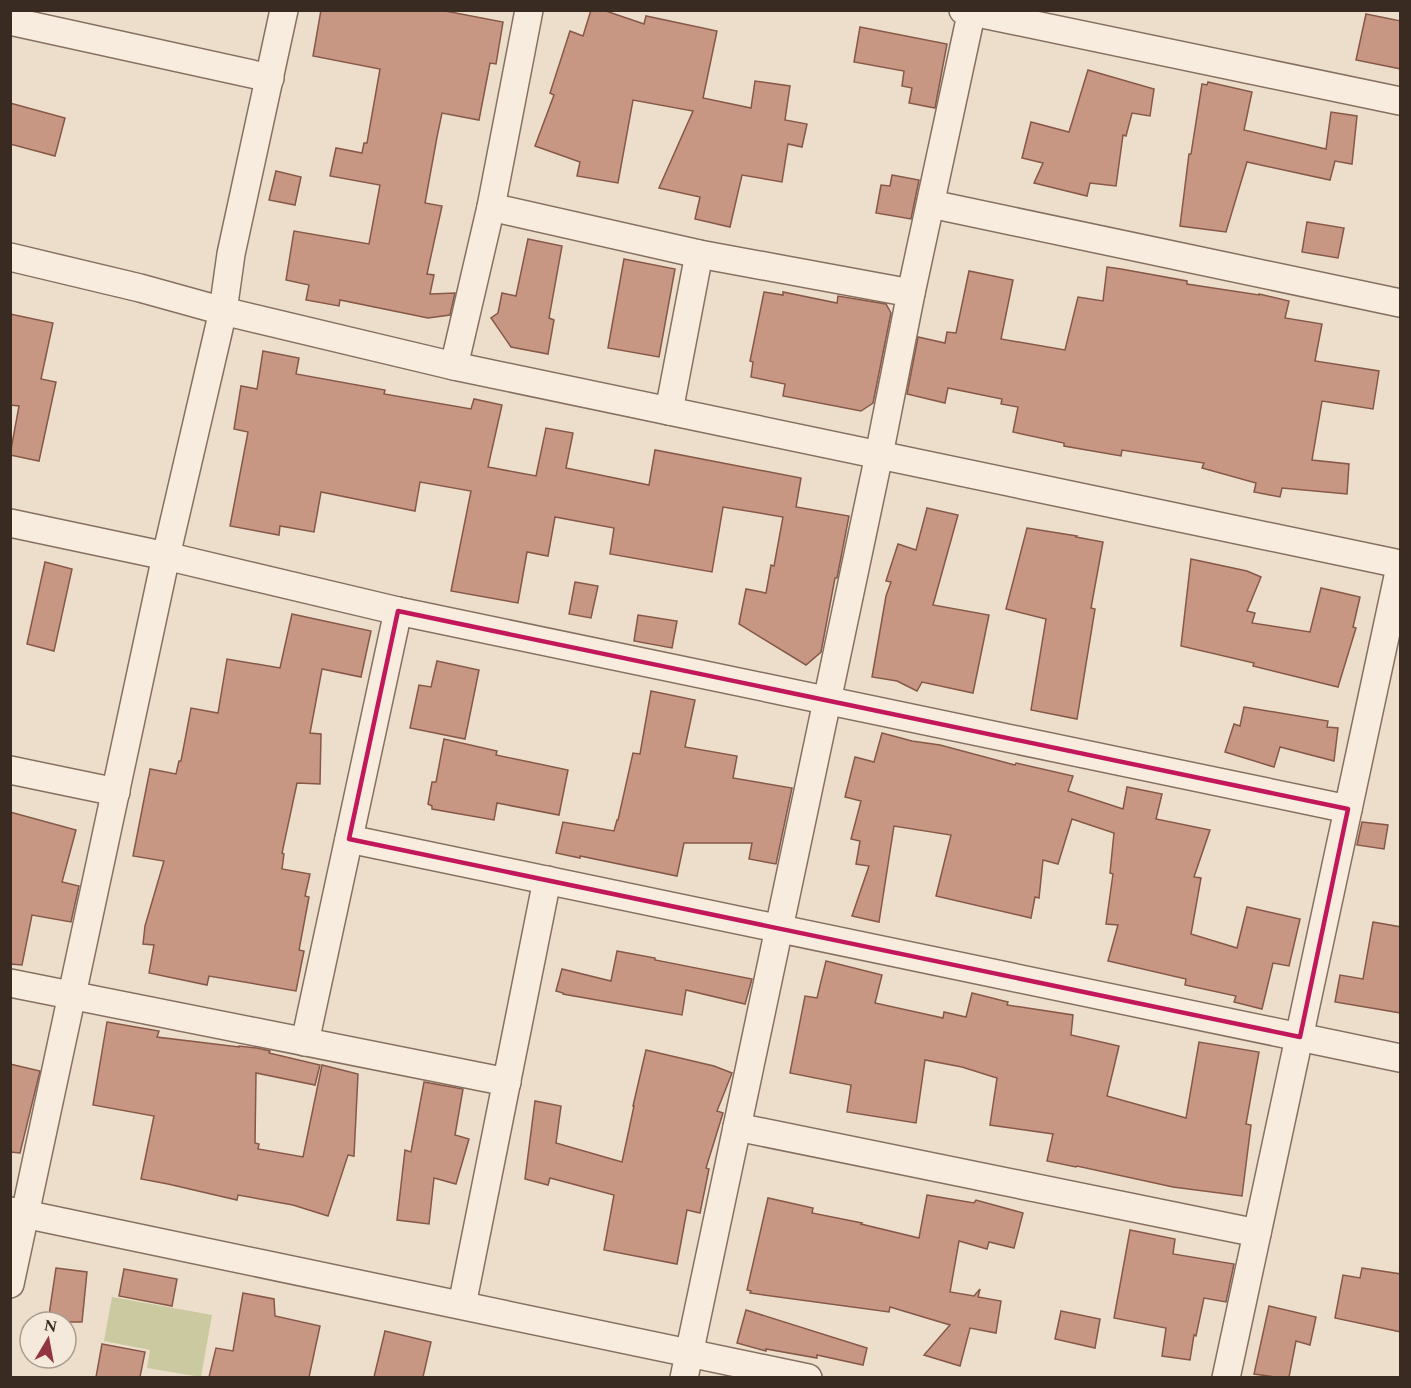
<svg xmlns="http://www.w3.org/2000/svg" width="1411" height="1388" viewBox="0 0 1411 1388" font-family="Spectral,serif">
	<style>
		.green { fill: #cac99f }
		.building { fill: #c89784; stroke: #865847; stroke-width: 1.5 }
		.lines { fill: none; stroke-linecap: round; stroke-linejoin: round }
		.minor-casing { stroke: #887060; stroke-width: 30 }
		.minor { stroke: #f7ecde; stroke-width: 27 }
		.marked { fill: none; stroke: #c2185b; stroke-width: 4.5; stroke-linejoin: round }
	</style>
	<rect width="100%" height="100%" fill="#ecdecb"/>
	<polygon class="green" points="112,1297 212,1315 201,1377 147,1368 150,1350 104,1341"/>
	<g class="building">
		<polygon points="321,10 440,10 503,22 496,64 490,63 479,120 442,113 437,137 425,203 442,206 427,274 434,275 430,294 455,293 450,315 428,318 340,300 339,306 306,300 309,285 286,280 294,231 369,244 380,185 330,176 336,148 362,153 364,143 367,143 380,69 313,56"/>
		<polygon points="591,10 603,10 644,24 646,16 717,31 703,98 751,108 755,81 790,86 785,120 807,124 802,147 788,144 782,182 742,175 730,227 695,219 700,197 659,188 693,111 633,100 618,183 577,176 580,162 535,146 554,95 550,93 570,31 583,36"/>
		<polygon points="1366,14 1401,21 1401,69 1356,60"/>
		<polygon points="860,27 947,44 935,108 909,103 912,88 902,86 904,71 854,62"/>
		<polygon points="1088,70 1154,89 1150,116 1132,113 1126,136 1123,135 1116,186 1090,183 1087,196 1034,183 1043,163 1022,158 1031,122 1069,132"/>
		<polygon points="1208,82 1252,92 1244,130 1326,149 1331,112 1357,116 1352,164 1335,161 1330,180 1247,162 1226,232 1180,226 1189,154 1191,154 1202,84 1207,85"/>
		<polygon points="10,103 65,118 55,156 10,144"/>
		<polygon points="276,171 301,177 295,205 269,200"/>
		<polygon points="892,175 919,180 911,219 876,213 881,185 890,186"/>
		<polygon points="1307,222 1344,228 1338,258 1302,252"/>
		<polygon points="528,239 562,246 549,318 554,320 548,354 511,347 491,318 498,313 502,293 516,296"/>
		<polygon points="624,259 675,269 659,357 608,348"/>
		<polygon points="1107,267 1121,269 1187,281 1187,284 1259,295 1259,294 1289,301 1285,318 1322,324 1315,361 1379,371 1373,409 1322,401 1312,460 1349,464 1347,494 1282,488 1280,497 1254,492 1256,483 1202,468 1204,463 1122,450 1121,456 1064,446 1064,443 1013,432 1018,407 1001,404 1002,399 948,388 945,403 907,394 918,337 945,343 947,332 956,333 969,271 1013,280 1001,339 1065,350 1078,297 1103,301"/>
		<polygon points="764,292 783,295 783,292 837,303 838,296 886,304 891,313 873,403 861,411 783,396 785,384 751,377 753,362 750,361"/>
		<polygon points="10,314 53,323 41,379 56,382 39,461 10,455 19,406 10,405"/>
		<polygon points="263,351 299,358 296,374 385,390 384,394 471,409 474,399 502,405 488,467 536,476 546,428 573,433 566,468 649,485 655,450 801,478 796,507 849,516 837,578 835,578 821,652 806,665 739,624 746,589 766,593 771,565 774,566 783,517 723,507 712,572 610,554 614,528 555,517 548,556 527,552 518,603 451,591 471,491 420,482 415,511 321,492 314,532 280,526 279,535 230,526 248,432 234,429 241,386 257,389"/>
		<polygon points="927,508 958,515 933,605 989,615 973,693 922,682 917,691 897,681 872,677 886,596 891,582 886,581 898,544 916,550"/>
		<polygon points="1027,528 1077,536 1076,537 1103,542 1091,608 1095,609 1077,719 1031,710 1046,619 1006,609"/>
		<polygon points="1191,559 1247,571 1261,577 1247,611 1255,613 1252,623 1310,632 1321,588 1360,597 1353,627 1356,628 1338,687 1253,666 1254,663 1181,646"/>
		<polygon points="45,562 72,569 54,651 27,644"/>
		<polygon points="575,582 598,586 591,618 569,614"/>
		<polygon points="292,614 371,631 361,677 322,669 310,733 321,734 320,784 297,783 282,853 284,854 282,869 310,874 305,896 309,897 299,950 304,951 296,991 209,976 207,985 149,973 154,945 143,944 145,926 164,861 133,856 150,769 176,774 179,761 181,761 191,708 218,713 227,659 280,668"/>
		<polygon points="638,615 677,621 672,648 634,641"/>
		<polygon points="437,661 479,670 465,739 410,728 419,685 431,687"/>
		<polygon points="651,691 695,700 685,747 737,756 733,778 792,788 776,864 749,859 752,843 684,843 677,876 580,856 580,858 556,853 563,822 614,831 617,820 618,820 633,753 640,754"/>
		<polygon points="1244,707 1328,721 1327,727 1338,728 1334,761 1280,747 1274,767 1225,752 1234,724 1240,726"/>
		<polygon points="882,733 912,741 940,745 1015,765 1016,763 1073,776 1068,791 1123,809 1127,787 1162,794 1156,819 1210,830 1194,877 1201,878 1191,934 1237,948 1247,907 1300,919 1289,966 1273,963 1262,1009 1234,1002 1236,996 1185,985 1186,979 1108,961 1118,925 1106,924 1113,874 1110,873 1114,833 1072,819 1058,864 1043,860 1039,898 1035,897 1031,918 936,896 951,835 894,826 879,922 852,916 869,866 856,864 860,841 851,839 861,801 845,797 855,757 874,762"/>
		<polygon points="444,739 497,751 496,755 568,770 559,815 497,803 494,820 432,809 432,806 428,804 432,782 436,782"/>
		<polygon points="10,812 76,830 62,882 79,886 71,922 32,915 22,965 10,964"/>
		<polygon points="1362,822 1388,825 1384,849 1357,845"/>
		<polygon points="1373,922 1401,927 1401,1013 1335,1002 1340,975 1363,979"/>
		<polygon points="617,951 655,958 655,960 752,979 745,1004 686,990 682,1015 563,994 563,993 556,991 562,969 611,981"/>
		<polygon points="826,961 882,975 875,1003 943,1018 944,1012 966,1017 972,993 1008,1002 1007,1005 1073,1015 1071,1035 1119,1046 1107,1096 1186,1118 1199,1042 1259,1052 1246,1124 1251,1125 1242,1196 1173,1187 1077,1166 1076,1167 1047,1161 1053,1134 990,1125 997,1078 962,1067 925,1060 916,1123 847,1112 851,1085 790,1073 805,996 817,998"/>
		<polygon points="107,1022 159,1031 157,1037 239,1047 239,1046 257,1048 270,1051 269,1053 320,1065 315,1085 256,1073 255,1143 259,1144 258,1149 303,1157 322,1065 358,1074 354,1156 348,1155 328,1216 293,1205 238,1195 237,1200 168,1184 141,1179 154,1116 93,1105"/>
		<polygon points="646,1050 714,1066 732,1073 717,1111 723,1113 706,1168 709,1169 700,1213 687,1210 677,1264 604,1250 614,1195 550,1178 548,1185 525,1179 535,1101 561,1106 556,1143 622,1162 634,1106 633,1106"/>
		<polygon points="10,1064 40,1071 20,1153 10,1152"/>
		<polygon points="424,1082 463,1089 455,1135 469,1139 456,1184 434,1178 429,1224 397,1220 405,1150 411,1152"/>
		<polygon points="927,1195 974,1203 976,1200 1023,1213 1014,1248 989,1242 987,1249 959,1241 950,1292 974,1296 980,1289 978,1297 1001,1301 996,1333 970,1328 960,1366 924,1355 950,1325 890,1307 889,1312 750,1293 751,1291 747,1290 768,1198 813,1208 812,1213 862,1223 861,1224 919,1238"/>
		<polygon points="1130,1230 1175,1239 1173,1254 1234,1264 1226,1302 1204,1298 1196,1336 1194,1335 1190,1360 1162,1356 1166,1328 1114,1318"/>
		<polygon points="56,1268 87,1272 82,1322 48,1322"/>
		<polygon points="1362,1268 1401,1274 1401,1332 1335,1318 1343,1275 1360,1278"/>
		<polygon points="124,1269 177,1279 172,1306 119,1296"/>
		<polygon points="243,1293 274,1299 275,1316 320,1326 309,1377 209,1377 216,1348 233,1351"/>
		<polygon points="1269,1306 1316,1317 1310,1345 1296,1341 1289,1377 1275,1377 1254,1374"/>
		<polygon points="746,1310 867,1348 863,1365 817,1355 817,1358 766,1349 766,1351 737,1343"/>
		<polygon points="1061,1311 1100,1319 1095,1348 1055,1339"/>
		<polygon points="385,1331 431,1342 423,1377 374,1377"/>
		<polygon points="102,1344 145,1352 140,1377 96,1377"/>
	</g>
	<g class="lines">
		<defs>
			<g id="minor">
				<polyline points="963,10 1400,101"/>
				<polyline points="10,21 270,78"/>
				<polyline points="931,204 1400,303"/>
				<polyline points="491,207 699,254 911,293"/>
				<polyline points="10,257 140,288 223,311 454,366 1400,564"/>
				<polyline points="454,366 491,207 529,10"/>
				<polyline points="669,411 699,254"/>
				<polyline points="10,523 166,556 398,611 1348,809"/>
				<polyline points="10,770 116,792"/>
				<polyline points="349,839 1400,1058"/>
				<polyline points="10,983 507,1082"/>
				<polyline points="305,1042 398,611"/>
				<polyline points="737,1127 1257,1233"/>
				<polyline points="10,1211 808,1378"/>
				<polyline points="10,1284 166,556 223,311 231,254 284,10"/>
				<polyline points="462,1305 547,880"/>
				<polyline points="684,1378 879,455 911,293 972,10"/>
				<polyline points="1226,1378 1400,567"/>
			</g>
		</defs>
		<use href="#minor" class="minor-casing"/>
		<use href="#minor" class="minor"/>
	</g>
	<path class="marked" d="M 398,611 L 1348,809 L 1300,1037 L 349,839 Z"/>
	<rect width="1411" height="1388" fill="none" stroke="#3a2b22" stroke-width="24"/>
	<g transform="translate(48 1340) rotate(10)"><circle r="28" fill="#f4e9da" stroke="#aa9d90" stroke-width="1.5"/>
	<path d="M0-4.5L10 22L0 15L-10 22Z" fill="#933442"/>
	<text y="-9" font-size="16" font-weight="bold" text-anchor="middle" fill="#3a2b22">N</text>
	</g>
</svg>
